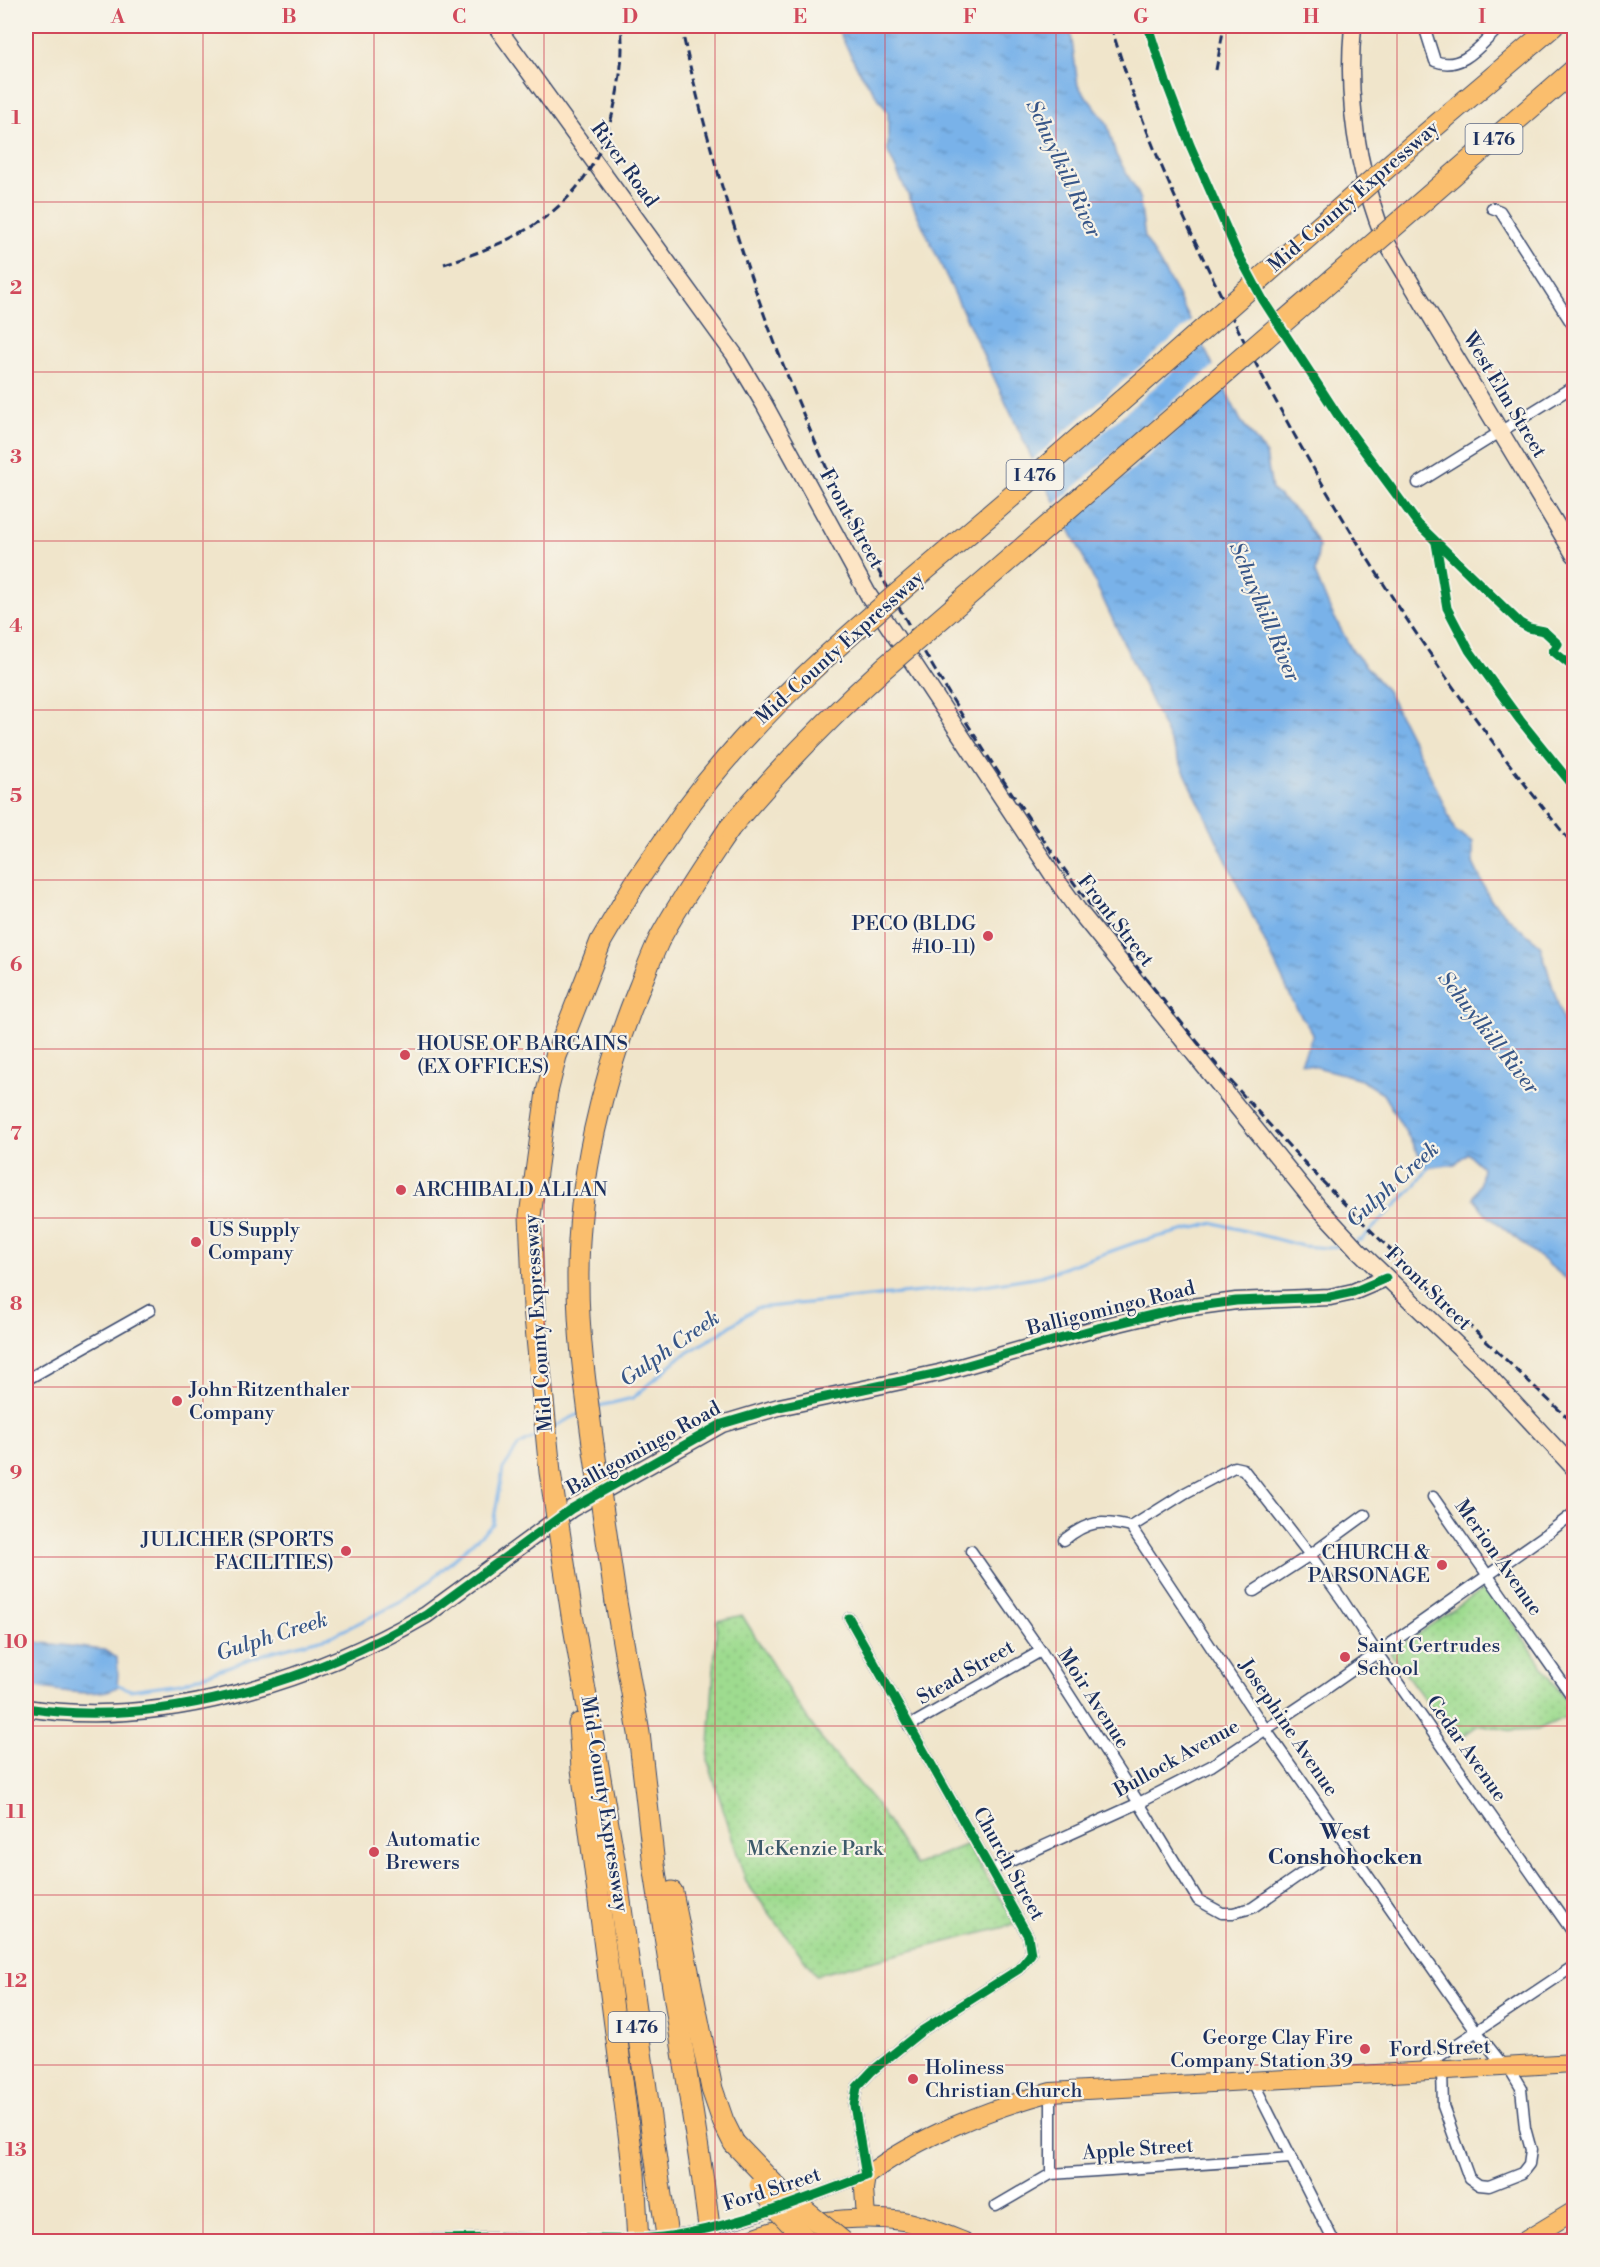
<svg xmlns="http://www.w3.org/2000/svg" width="1600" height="2267" viewBox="0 0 1600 2267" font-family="'Libre Bodoni',serif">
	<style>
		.park { fill: url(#park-dots); stroke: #5c8576; stroke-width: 1.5 }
		.water { fill: url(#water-ripples); stroke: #4a70a4; stroke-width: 1.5 }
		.pier { fill: #f0e5cb }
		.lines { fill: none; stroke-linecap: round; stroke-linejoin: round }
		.stream { stroke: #79b2e9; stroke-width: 3 }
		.street-casing { stroke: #3b4a6e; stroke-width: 13 }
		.secondary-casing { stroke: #3b4a6e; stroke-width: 19 }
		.primary-casing { stroke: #3b4a6e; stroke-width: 20 }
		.highway-casing { stroke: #3b4a6e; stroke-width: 23 }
		.street { stroke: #fff; stroke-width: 10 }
		.secondary { stroke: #fde5c5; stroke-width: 16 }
		.primary { stroke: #fabe6d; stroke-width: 18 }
		.highway { stroke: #fabe6d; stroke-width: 21 }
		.rail { stroke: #1b2f5e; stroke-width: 3; stroke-dasharray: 9 4.5; stroke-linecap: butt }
		.highway-bridge-casing { stroke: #3b4a6e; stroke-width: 23; stroke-linecap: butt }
		.highway-bridge { stroke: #fabe6d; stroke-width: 21 }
		.cycleway-casing { stroke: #f7f3e8; stroke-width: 13 }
		.cycleway { stroke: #00873e; stroke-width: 9 }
		.grid { fill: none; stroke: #d1495b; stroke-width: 1.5; stroke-opacity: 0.55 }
		.poi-dot { fill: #d1495b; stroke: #f7f3e8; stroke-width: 2 }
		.labels { text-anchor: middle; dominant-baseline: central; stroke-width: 4.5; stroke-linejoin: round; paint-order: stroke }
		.shield { fill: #f7f3e8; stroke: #5d6a87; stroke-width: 1.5 }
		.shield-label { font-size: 18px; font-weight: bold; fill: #1b2f5e }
		.street-label { font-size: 20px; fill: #1b2f5e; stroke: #f7f3e8 }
		.poi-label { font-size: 20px; fill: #1b2f5e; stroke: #f7f3e8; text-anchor: start }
		.park-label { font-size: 20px; fill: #3c5a6a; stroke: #f7f3e8 }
		.water-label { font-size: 21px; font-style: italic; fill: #375688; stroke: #f7f3e8 }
		.quarter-label { font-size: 22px; font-weight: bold; fill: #1b2f5e; stroke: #f7f3e8 }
		.neatline { fill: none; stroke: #d1495b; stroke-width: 2 }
		.grid-label { font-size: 20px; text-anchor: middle; font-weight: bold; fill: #d1495b }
	</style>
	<defs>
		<pattern id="park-dots" width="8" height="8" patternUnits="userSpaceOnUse" patternTransform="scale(1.5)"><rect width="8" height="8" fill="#9edb8f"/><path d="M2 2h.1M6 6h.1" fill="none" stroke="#88bc7e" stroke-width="1.8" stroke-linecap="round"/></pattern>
		<pattern id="water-ripples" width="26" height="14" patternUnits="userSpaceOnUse" patternTransform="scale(1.5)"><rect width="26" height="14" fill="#79b2e9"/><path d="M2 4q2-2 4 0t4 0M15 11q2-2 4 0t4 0" fill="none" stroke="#6291c0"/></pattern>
	</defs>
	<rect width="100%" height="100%" fill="#f7f3e8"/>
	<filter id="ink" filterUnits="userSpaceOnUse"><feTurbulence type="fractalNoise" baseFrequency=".0167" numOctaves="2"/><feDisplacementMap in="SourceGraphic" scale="12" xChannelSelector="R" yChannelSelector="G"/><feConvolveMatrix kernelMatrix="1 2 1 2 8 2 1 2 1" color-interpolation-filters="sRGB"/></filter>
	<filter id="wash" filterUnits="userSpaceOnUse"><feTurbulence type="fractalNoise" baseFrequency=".008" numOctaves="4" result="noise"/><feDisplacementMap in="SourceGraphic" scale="24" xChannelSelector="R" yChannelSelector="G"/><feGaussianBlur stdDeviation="1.35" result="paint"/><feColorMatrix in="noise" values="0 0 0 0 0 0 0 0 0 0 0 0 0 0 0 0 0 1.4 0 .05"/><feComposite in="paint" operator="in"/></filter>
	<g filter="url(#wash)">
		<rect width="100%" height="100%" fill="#f0e5cb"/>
		<g class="park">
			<polygon points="1488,1586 1574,1713 1537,1730 1512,1731 1483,1725 1477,1726 1456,1741 1390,1653"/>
			<polygon points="742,1615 795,1701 823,1741 875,1802 915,1865 968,1844 986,1877 1017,1924 816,1975 746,1882 708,1761 717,1621"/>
		</g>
		<g class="water">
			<polygon points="836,26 1070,26 1078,86 1107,123 1116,155 1139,195 1145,238 1174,288 1241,421 1266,454 1272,490 1301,515 1319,546 1315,573 1329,607 1352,650 1387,691 1438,791 1455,831 1473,842 1473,863 1490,899 1516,925 1540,945 1574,1057 1574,1285 1487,1215 1473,1198 1480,1183 1482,1167 1467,1153 1455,1164 1427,1168 1383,1094 1358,1078 1301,1063 1313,1034 1296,1008 1077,544 1035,465 888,152 888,112 858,69"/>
			<path d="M 26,1641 L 104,1650 L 117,1658 L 118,1672 L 117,1687 C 100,1699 46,1689 26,1685 Z"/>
		</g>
		<g class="pier">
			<polygon points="1193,320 1205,343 1042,486 1030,462"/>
			<polygon points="1216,364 1227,387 1065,528 1053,506"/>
		</g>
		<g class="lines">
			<g class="stream">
				<polyline points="1357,1241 1361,1240 1415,1186 1429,1167"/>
				<polyline points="595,1407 633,1398 680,1357 719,1334 756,1308 972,1287 1041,1276 1137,1242 1215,1223 1302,1246 1329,1248 1345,1244"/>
				<polyline points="555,1426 581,1413"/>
				<polyline points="114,1683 130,1690 181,1683 270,1652 332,1636 401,1602 432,1579 493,1524 503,1469 519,1445 539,1435"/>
			</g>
		</g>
	</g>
	<g filter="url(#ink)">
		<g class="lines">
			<defs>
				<g id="street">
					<path d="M 1424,26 L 1435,61 C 1463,72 1482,43 1501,26"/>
					<polyline points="1492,208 1500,211 1574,327"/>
					<polyline points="1418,483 1574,386"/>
					<polyline points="26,1380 150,1310"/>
					<polyline points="1433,1497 1574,1699"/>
					<polyline points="1131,1527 1266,1730 1477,2032 1499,2060 1509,2068 1521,2088 1525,2128 1531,2150 1529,2164 1522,2173 1489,2186 1479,2185 1469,2178 1443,2106 1442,2071"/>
					<path d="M 1064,1540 C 1089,1520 1101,1520 1131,1527 L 1185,1493 L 1234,1467 L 1243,1469 L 1310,1555 L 1343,1601 L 1377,1653 L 1574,1934"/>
					<polyline points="971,1551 1041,1651 1139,1803 1198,1900 1222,1913 1233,1913 1252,1908 1324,1858"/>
					<polyline points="1254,1591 1310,1555 1365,1515"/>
					<polyline points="909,1726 1041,1651"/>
					<polyline points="991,1870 1139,1803 1211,1766 1323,1691 1548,1533 1574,1513"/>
					<polyline points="1420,2069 1574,1966"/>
					<polyline points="1252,2080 1334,2242"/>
					<polyline points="1051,2092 1051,2174"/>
					<polyline points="794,2203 866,2176 854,2105 857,2087 872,2071 923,2030 1019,1969 1031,1954 1028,1936 849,1618"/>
					<polyline points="996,2206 1051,2174 1292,2158"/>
					<path d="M 315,2242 C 380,2240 444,2238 508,2238 C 558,2238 609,2243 659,2237 C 699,2233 741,2222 779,2208"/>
				</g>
				<g id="secondary">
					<polyline points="496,26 734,354 764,404 869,596 1053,875 1078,910 1319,1208 1358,1250 1483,1370 1574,1468"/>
					<path d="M 1353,26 C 1346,100 1357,171 1385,240 L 1574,554"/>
					<path d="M 26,1708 C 159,1729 311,1682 426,1615 L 571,1509 L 722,1424 L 779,1407 L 939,1373 L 1098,1328 L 1177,1309 L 1236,1301 L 1330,1297 L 1353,1292 L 1386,1278"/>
				</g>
				<g id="primary">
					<path d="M 866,2218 L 864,2189 L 866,2176 C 917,2137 989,2109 1051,2092 L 1574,2063"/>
					<path d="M 744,2242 C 785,2222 858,2214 903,2221 C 924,2225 945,2234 965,2242"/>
					<polyline points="1523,2242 1574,2211"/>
					<polyline points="1568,2242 1574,2240"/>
				</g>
				<g id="highway">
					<polyline points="1399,157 1553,26"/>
					<polyline points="1414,209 1574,70"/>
					<polyline points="534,1307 530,1216 547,1092 556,1056 601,941 634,885 687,808"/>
					<path d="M 593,1444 C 586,1391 578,1336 578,1282 C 577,1183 602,1077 640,986 C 646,971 652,955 659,940 C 680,901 705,865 729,829"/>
					<polyline points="616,1602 639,1733 654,1865 703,2181"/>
					<polyline points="572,1615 615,1865 660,2189"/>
					<polyline points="579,1724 582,1769 634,2173"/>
					<polyline points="672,1892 712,2089 723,2121 734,2143"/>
				</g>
			</defs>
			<use href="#street" class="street-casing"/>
			<use href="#secondary" class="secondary-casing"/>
			<use href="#primary" class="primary-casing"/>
			<use href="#highway" class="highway-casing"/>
			<use href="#street" class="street"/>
			<use href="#secondary" class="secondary"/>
			<use href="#primary" class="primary"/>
			<use href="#highway" class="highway"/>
			<g class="rail">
				<path d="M 681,26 C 716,189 770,348 841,499 C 859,537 880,574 901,611 C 1005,798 1133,975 1277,1133 C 1371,1236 1474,1329 1574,1424"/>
				<path d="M 1111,26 C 1140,125 1183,219 1229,311 C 1324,502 1439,681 1574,846"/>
				<polyline points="1216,70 1224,26"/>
				<path d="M 444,264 C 530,237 592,202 614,108 C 620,81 624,53 621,26"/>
			</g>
			<defs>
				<g id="highway-bridge">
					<path d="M 687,808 C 773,691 888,603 997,509 C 1132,393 1265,274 1399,157"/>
					<path d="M 729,829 C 777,771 828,719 884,668 L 1414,209"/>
					<polyline points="534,1307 550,1472 572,1615"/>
					<polyline points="593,1444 616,1602"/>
					<polyline points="734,2143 781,2192 843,2242"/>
					<polyline points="634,2173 638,2242"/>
					<polyline points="703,2181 711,2242"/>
					<polyline points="760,2185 779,2211 808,2242"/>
					<polyline points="660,2189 668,2242"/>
				</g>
			</defs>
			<use href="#highway-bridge" class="highway-bridge-casing"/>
			<use href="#highway-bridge" class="highway-bridge"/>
			<defs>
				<g id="cycleway">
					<polyline points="1148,26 1166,82 1190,145 1236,250 1263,300 1337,414 1418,524 1520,623 1529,628 1544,631 1558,644 1553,651 1574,668"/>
					<polyline points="1436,543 1447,608 1469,650 1520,720 1574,787"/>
					<path d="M 26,1708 C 159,1729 311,1682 426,1615 L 571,1509 L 722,1424 L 779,1407 L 939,1373 L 1098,1328 L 1177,1309 L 1236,1301 L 1330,1297 L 1353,1292 L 1386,1278"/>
					<path d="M 315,2242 C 391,2239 467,2238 543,2238 C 591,2238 640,2243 688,2233 C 750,2221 807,2198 866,2176 L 854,2105 L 857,2087 L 872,2071 L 923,2030 L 1019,1969 L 1031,1954 L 1028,1936 L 849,1618"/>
				</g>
			</defs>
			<use href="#cycleway" class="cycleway-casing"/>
			<use href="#cycleway" class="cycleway"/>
		</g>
	</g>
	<path class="grid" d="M 203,26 L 203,2242M 374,26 L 374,2242M 544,26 L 544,2242M 715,26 L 715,2242M 885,26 L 885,2242M 1056,26 L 1056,2242M 1226,26 L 1226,2242M 1397,26 L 1397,2242M 26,202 L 1574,202M 26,372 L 1574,372M 26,541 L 1574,541M 26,710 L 1574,710M 26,880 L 1574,880M 26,1049 L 1574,1049M 26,1218 L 1574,1218M 26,1387 L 1574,1387M 26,1557 L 1574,1557M 26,1726 L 1574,1726M 26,1895 L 1574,1895M 26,2065 L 1574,2065"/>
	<g class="poi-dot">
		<circle cx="988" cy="936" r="6"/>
		<circle cx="405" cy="1055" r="6"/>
		<circle cx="401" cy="1190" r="6"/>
		<circle cx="196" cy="1242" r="6"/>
		<circle cx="177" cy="1401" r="6"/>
		<circle cx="346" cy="1551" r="6"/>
		<circle cx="1442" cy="1565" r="6"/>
		<circle cx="1345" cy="1657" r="6"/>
		<circle cx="374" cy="1852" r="6"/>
		<circle cx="1365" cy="2049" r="6"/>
		<circle cx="913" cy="2079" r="6"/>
	</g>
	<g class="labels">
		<g class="shield">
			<rect x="1465.5" y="124" width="57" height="30" rx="4.5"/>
			<rect x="1006.5" y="460" width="57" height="30" rx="4.5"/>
			<rect x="608.5" y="2012" width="57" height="30" rx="4.5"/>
		</g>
		<g class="shield-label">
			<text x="1494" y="139">I 476</text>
			<text x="1035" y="475">I 476</text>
			<text x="637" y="2027">I 476</text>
		</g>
		<g class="street-label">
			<text transform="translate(624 165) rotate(54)">River Road</text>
			<text transform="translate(1354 197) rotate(-41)">Mid-County Expressway</text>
			<text transform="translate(1504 395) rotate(59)">West Elm Street</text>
			<text transform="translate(851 519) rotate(61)">Front Street</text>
			<text transform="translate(840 648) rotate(-42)">Mid-County Expressway</text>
			<text transform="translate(1115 921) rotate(52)">Front Street</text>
			<text transform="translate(1428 1289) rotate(44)">Front Street</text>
			<text transform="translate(1111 1309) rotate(-14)">Balligomingo Road</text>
			<text transform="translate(539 1323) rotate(-94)">Mid-County Expressway</text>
			<text transform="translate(644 1449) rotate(-29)">Balligomingo Road</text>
			<text transform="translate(1498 1558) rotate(55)">Merion Avenue</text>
			<text transform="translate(966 1673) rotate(-30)">Stead Street</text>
			<text transform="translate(1093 1699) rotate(57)">Moir Avenue</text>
			<text transform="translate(1288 1728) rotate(56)">Josephine Avenue</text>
			<text transform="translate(1466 1749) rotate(55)">Cedar Avenue</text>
			<text transform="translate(1177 1759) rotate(-29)">Bullock Avenue</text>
			<text transform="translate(604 1804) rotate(81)">Mid-County Expressway</text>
			<text transform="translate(1008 1864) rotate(61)">Church Street</text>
			<text transform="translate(1440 2049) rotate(-2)">Ford Street</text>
			<text transform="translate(1138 2150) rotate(-4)">Apple Street</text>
			<text transform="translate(772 2190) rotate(-18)">Ford Street</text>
		</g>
		<g class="poi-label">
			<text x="976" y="924" text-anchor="end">PECO (BLDG<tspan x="976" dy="23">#10-11)</tspan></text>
			<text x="417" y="1044">HOUSE OF BARGAINS<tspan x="417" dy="23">(EX OFFICES)</tspan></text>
			<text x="413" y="1190">ARCHIBALD ALLAN</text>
			<text x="208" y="1230">US Supply<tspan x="208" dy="23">Company</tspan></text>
			<text x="189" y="1390">John Ritzenthaler<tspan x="189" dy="23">Company</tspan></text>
			<text x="334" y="1540" text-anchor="end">JULICHER (SPORTS<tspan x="334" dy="23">FACILITIES)</tspan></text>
			<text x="1430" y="1553" text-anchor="end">CHURCH &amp;<tspan x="1430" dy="23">PARSONAGE</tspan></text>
			<text x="1357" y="1646">Saint Gertrudes<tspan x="1357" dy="23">School</tspan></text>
			<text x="386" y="1840">Automatic<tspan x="386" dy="23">Brewers</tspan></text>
			<text x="1353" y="2038" text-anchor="end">George Clay Fire<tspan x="1353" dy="23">Company Station 39</tspan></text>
			<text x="925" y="2068">Holiness<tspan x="925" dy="23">Christian Church</tspan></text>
		</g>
		<g class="park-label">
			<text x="815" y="1849">McKenzie Park</text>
		</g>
		<g class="water-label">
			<text transform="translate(1063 169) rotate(65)">Schuylkill River</text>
			<text transform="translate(1264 612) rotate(67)">Schuylkill River</text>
			<text transform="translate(1488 1033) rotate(52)">Schuylkill River</text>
			<text transform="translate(1393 1185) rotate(-42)">Gulph Creek</text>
			<text transform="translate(670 1349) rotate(-35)">Gulph Creek</text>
			<text transform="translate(272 1637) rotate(-18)">Gulph Creek</text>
		</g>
		<g class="quarter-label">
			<text x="1345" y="1832">West<tspan x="1345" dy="25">Conshohocken</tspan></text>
		</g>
	</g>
	<rect width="1600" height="2267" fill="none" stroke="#f7f3e8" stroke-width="66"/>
	<rect x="33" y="33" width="1534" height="2201" class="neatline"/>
	<g class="grid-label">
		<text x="118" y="23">A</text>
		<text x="289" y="23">B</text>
		<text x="459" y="23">C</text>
		<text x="630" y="23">D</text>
		<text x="800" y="23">E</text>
		<text x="970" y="23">F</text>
		<text x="1141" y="23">G</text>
		<text x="1311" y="23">H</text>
		<text x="1482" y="23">I</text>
		<text x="16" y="124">1</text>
		<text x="16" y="294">2</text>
		<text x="16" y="463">3</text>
		<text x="16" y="632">4</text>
		<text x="16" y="802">5</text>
		<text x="16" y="971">6</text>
		<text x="16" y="1140">7</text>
		<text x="16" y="1310">8</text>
		<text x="16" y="1479">9</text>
		<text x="16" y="1648">10</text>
		<text x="16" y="1818">11</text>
		<text x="16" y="1987">12</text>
		<text x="16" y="2156">13</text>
	</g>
</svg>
